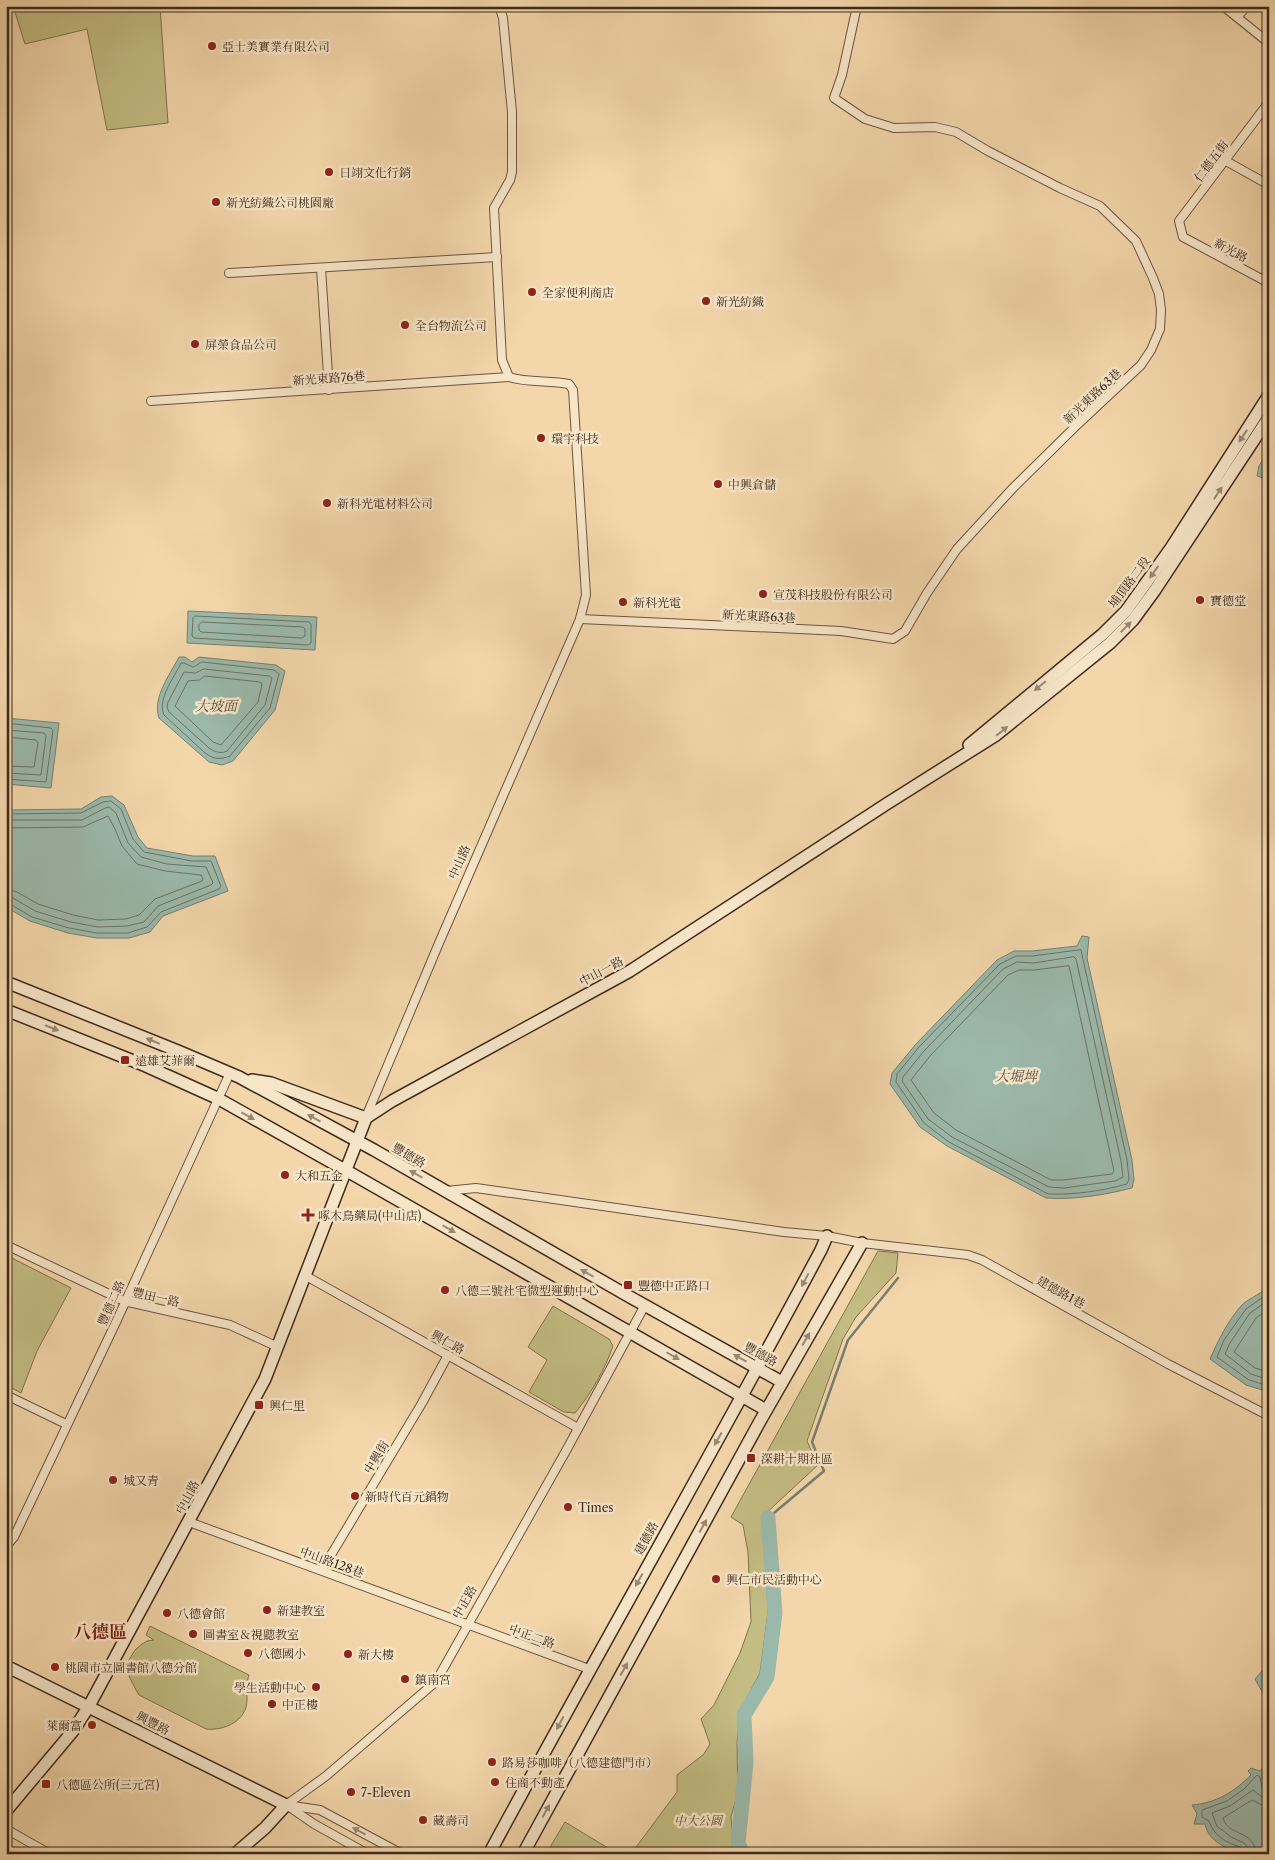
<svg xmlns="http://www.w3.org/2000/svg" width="1275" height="1860" viewBox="0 0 1275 1860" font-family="'Libre Caslon Text','Noto Serif TC',serif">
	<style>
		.green { fill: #c3bc83; stroke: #817350 }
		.water { fill: #9bb9ab; stroke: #768072 }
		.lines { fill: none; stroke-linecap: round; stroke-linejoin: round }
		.shore { stroke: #6d7264; stroke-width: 1 }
		.stream { stroke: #768072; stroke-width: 2.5 }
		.river { stroke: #9bb9ab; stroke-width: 15 }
		.street-casing { stroke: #6c5540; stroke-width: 10 }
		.secondary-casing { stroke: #3f2a1d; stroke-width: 14 }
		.street { stroke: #f7e5c8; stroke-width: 8 }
		.secondary { stroke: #f7e5c8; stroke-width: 11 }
		.oneway { fill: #9b8872 }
		.poi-dot { fill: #8f2418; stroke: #f7e5c8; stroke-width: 2 }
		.labels { text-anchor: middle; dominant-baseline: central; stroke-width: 5; stroke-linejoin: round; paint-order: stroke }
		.poi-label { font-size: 12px; fill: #3f2a1d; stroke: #f7e5c8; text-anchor: start }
		.street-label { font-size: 12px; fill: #3f2a1d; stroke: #f7e5c8 }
		.park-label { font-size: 12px; font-style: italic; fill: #594731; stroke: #f7e5c8 }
		.water-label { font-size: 14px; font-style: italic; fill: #564e40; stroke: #f7e5c8 }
		.district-label { font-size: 18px; font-weight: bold; fill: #7a1f14; stroke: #f7e5c8 }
	</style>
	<rect width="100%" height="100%" fill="#f3d7ab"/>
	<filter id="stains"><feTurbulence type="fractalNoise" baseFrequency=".004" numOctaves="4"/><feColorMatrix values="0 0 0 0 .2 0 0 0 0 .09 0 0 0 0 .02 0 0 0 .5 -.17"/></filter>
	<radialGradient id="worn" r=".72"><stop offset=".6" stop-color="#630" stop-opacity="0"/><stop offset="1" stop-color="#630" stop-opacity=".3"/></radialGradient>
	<g class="green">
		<polygon points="13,6 160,6 168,123 107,130 87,29 25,44"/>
		<polygon points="878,1251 898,1253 896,1273 856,1317 843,1339 807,1441 818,1465 763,1516 768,1612 760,1673 740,1710 737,1743 738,1791 731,1817 735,1854 631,1854 677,1792 677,1775 704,1754 710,1744 701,1719 714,1705 740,1653 751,1622 748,1552 743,1525 731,1517"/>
		<polygon points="6,1255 71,1288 37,1351 21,1393 6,1385"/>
		<path d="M 553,1306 L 609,1339 L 613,1346 C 605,1369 591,1394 575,1413 L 564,1412 L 529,1392 L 547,1360 L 528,1347 Z"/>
		<path d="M 150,1626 L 249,1675 C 246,1684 247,1691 247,1700 C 247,1721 224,1731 206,1729 L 139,1695 L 136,1690 L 129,1676 L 129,1660 L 135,1650 L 142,1644 L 147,1641 L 154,1640 L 146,1635 Z"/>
		<polygon points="565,1822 618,1854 546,1854"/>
	</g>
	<g class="water">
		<polygon points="1269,450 1269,480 1257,476 1259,466"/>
		<polygon points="188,611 317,617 315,650 187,643"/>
		<path d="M 179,657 L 185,657 L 192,662 L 199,657 L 276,665 L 285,671 L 275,710 L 233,761 L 222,765 L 209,762 L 159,718 C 152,697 170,675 179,657 Z"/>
		<polygon points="6,718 59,723 51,788 6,784"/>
		<polygon points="112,796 124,805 138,837 147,848 193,856 215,856 228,891 163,916 150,932 129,938 97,938 68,933 30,921 6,907 6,840 8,822 6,810 81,809 101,797"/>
		<path d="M 1082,936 L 1089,937 L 1087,958 L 1132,1160 L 1134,1180 L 1132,1188 C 1104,1195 1075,1200 1046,1198 L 947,1146 L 920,1127 L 890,1084 L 892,1073 L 916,1044 L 997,960 L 1014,951 L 1032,951 L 1077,946 Z"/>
		<path d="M 1269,1283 L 1269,1392 L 1246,1385 L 1210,1359 C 1218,1341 1228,1320 1242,1305 C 1250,1297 1264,1294 1269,1283 Z"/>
		<polygon points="1269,1663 1269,1725 1265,1713 1265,1697 1255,1679"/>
		<path d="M 1265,1765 L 1269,1767 L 1265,1785 L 1269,1789 L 1269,1854 C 1246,1854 1211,1851 1205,1824 L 1194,1824 L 1197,1814 L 1192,1805 C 1216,1803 1234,1792 1251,1775 L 1248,1771 L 1251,1768 L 1260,1771 Z"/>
	</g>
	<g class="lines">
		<g class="shore">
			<polygon points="195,616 309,622 311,624 311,643 308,645 194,638 192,636 193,618"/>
			<polygon points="202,622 303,627 305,629 305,636 302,638 201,632 199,630 199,625"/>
			<path d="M 202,662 L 274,670 L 279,674 L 270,708 L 230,756 C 220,760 213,759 205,753 L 164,715 C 157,699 174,678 181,663 L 184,663 L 193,667 Z"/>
			<path d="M 204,669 L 269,676 L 272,678 L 265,705 L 227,751 C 220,754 215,752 209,748 L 169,712 L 167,707 L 168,702 L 184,672 L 195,673 Z"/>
			<polygon points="205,676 260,682 262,684 258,702 221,745 213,742 175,706 188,681 199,680"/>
			<polyline points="6,723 51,728 53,730 46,782 6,779"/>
			<polyline points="6,730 44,733 46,736 41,775 6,773"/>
			<polyline points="6,737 36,740 38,743 34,767 6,766"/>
			<polyline points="6,814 81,813 103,802 111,801 121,809 133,839 144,852 192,861 211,861 221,886 219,889 161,912 147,927 128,933 97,933 69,928 32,917 10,904 6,903"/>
			<polyline points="6,820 82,820 105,808 109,807 116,813 128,843 141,857 167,864 206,867 213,883 211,885 158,906 144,922 127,926 98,927 71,922 35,911 13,898 6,897"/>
			<polyline points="6,828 83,827 108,816 115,829 122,846 137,864 165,871 201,875 203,879 202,881 155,899 139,915 126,919 98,920 73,915 38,904 17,892 6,889"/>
			<path d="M 1081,950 L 1127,1160 L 1129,1179 L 1127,1184 C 1102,1191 1073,1195 1048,1194 L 949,1142 L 924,1123 L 896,1082 L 897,1074 L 919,1047 L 1000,964 L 1016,956 L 1032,956 Z"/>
			<polygon points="1074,957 1076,959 1121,1161 1123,1177 1115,1181 1064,1188 1049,1187 952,1137 928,1119 902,1081 903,1077 924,1051 1003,969 1017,962 1033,963"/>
			<polygon points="1069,966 1114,1171 1112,1174 1063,1180 1051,1180 956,1130 934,1113 911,1080 930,1056 1008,975 1019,970 1034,970"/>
			<polyline points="1269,1293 1246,1309 1224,1340 1217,1357 1249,1380 1269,1386"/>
			<polyline points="1269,1300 1250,1313 1230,1343 1225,1354 1251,1374 1269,1380"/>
			<polyline points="1269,1309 1256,1318 1234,1352 1255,1368 1269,1372"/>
			<path d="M 1242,1854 L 1240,1847 C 1225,1842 1214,1836 1209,1821 L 1202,1817 L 1202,1810 L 1227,1801 L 1244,1789 L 1257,1775 L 1260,1777 L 1262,1788 L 1269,1792"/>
			<polyline points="1248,1854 1248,1848 1244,1843 1231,1837 1217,1826 1212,1813 1230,1806 1253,1790 1262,1797 1269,1798"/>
			<path d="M 1256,1854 C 1255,1829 1228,1837 1223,1818 L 1252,1800 L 1262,1805 L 1269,1805"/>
		</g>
		<polyline class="stream" points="768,1518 824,1471 812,1442 848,1340 898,1278"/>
		<polyline class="river" points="743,1854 738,1843 746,1763 744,1715 767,1677 775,1613 768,1518"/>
		<defs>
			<g id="street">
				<polyline points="1223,6 1269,43"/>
				<polyline points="1237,17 1247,6"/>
				<polyline points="1269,102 1179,221 1183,237 1269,283"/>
				<polyline points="1226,161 1269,185"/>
				<polyline points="321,268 329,390"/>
				<polyline points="229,273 497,257"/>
				<polyline points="151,401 509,377"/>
				<polyline points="580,619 841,631 893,639 905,631 927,593 957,549 1013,488 1078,424 1141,365 1151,350 1160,329 1161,310 1159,294 1153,278 1136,241 1100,206 1060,188 988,151 956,132 935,127 894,128 865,119 834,98 842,75 857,6"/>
				<path d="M 366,1117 L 439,943 L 580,619 L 586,595 L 573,390 L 569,384 C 549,380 529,383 509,377 L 502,360 L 494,208 L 510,180 L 512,172 L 512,112 L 503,18 L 499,6"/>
				<polyline points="446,1191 476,1188 784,1232 827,1236 862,1243 968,1255 982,1260 1168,1364 1269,1416"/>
				<polyline points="6,1245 124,1301 230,1325 278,1347"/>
				<polyline points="306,1276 578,1428"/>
				<polyline points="6,1395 66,1424"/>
				<polyline points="189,1522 589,1669"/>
				<polyline points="6,1543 9,1543 14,1537 117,1320 230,1073"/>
				<polyline points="322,1570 422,1403 448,1355"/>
				<polyline points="286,1805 326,1776 432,1685 438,1678 567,1449 645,1305"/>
				<polyline points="286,1805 320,1810 402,1854"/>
				<polyline points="288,1806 314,1824 368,1854"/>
				<polyline points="6,1829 50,1854"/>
			</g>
			<g id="secondary">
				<polyline points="969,745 1103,634 1126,611 1171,548 1269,395"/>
				<polyline points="6,982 178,1051 239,1077 374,1150 630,1297 782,1382"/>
				<polyline points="6,1010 146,1066 217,1098 354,1175 766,1410"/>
				<polyline points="252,1080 271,1083 366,1118"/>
				<polyline points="6,1666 286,1805 265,1828 235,1854"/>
				<polyline points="6,1811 73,1731 89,1706 265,1379 366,1118 392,1101 630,971 888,803 996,735 1110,643 1133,620 1155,590 1269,417"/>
				<path d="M 489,1854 C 598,1652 713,1453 821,1250 L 827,1236"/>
				<polyline points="523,1854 759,1423 862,1243"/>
			</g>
		</defs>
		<use href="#street" class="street-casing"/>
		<use href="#secondary" class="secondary-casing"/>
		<use href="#street" class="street"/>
		<use href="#secondary" class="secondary"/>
	</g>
	<defs><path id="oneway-solid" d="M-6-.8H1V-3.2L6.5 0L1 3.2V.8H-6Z" transform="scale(1.25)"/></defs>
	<g class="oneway">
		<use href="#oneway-solid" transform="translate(1243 436) rotate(123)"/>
		<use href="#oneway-solid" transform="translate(1218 493) rotate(-57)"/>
		<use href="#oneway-solid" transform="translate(1154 572) rotate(125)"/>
		<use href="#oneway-solid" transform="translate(1126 627) rotate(-45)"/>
		<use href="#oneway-solid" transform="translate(1040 686) rotate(141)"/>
		<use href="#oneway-solid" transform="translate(1002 731) rotate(-39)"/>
		<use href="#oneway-solid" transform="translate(52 1028) rotate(22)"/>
		<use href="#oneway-solid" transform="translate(153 1041) rotate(-158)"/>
		<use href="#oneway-solid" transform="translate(248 1116) rotate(29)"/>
		<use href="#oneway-solid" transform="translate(314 1118) rotate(-151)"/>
		<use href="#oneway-solid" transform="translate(416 1174) rotate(-150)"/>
		<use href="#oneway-solid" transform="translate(449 1229) rotate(30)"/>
		<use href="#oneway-solid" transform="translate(587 1273) rotate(-150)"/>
		<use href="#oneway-solid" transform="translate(805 1280) rotate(118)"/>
		<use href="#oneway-solid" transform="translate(806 1339) rotate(-60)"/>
		<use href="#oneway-solid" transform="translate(673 1356) rotate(30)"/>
		<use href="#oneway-solid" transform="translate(740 1358) rotate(-151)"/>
		<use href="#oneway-solid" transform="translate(718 1439) rotate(119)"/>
		<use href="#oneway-solid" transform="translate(703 1526) rotate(-61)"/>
		<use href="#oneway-solid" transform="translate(639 1580) rotate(119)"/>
		<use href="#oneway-solid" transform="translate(624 1669) rotate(-61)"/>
		<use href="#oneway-solid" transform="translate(560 1723) rotate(118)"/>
		<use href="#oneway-solid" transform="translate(546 1811) rotate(-61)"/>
		<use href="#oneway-solid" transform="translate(359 1831) rotate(-152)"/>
	</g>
	<g class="poi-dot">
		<circle cx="212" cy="46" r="5"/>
		<circle cx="329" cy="172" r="5"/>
		<circle cx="216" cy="202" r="5"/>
		<circle cx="532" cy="292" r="5"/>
		<circle cx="706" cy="301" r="5"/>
		<circle cx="405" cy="325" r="5"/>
		<circle cx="195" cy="344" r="5"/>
		<circle cx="541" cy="438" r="5"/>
		<circle cx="718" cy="484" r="5"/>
		<circle cx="327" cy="503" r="5"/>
		<circle cx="763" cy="594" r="5"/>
		<circle cx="1200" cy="600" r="5"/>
		<circle cx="623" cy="602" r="5"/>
		<rect x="120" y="1055" width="10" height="10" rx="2.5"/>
		<circle cx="285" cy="1175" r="5"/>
		<path d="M305.5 1207.5h5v5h5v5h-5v5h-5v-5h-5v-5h5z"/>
		<rect x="623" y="1280" width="10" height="10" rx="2.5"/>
		<circle cx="445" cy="1290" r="5"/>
		<rect x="254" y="1400" width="10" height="10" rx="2.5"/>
		<rect x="746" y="1453" width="10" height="10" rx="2.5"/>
		<circle cx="113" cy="1480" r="5"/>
		<circle cx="355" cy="1496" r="5"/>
		<circle cx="568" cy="1507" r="5"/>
		<circle cx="716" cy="1579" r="5"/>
		<circle cx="267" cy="1610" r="5"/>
		<circle cx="167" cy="1613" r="5"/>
		<circle cx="193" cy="1634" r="5"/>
		<circle cx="248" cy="1653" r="5"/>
		<circle cx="348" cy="1654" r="5"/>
		<circle cx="55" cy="1667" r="5"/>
		<circle cx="405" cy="1679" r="5"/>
		<circle cx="316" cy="1687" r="5"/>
		<circle cx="272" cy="1704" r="5"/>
		<circle cx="92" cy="1725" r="5"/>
		<circle cx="492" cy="1762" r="5"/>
		<circle cx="495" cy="1782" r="5"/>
		<rect x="41" y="1779" width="10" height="10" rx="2.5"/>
		<circle cx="351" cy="1792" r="5"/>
		<circle cx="423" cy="1820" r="5"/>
	</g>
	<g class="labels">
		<g class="poi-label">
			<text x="222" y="46">亞士美實業有限公司</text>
			<text x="339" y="172">日翊文化行銷</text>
			<text x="226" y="202">新光紡織公司桃園廠</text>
			<text x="542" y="292">全家便利商店</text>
			<text x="716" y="301">新光紡織</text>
			<text x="415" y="325">全台物流公司</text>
			<text x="205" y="344">屏榮食品公司</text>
			<text x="551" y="438">環宇科技</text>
			<text x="728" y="484">中興倉儲</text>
			<text x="337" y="503">新科光電材料公司</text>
			<text x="773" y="594">宣茂科技股份有限公司</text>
			<text x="1210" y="600">寶德堂</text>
			<text x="633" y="602">新科光電</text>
			<text x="135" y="1060">遠雄艾菲爾</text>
			<text x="295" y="1175">大和五金</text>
			<text x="318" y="1215">啄木鳥藥局(中山店)</text>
			<text x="638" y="1285">豐德中正路口</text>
			<text x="455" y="1290">八德三號社宅微型運動中心</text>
			<text x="269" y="1405">興仁里</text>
			<text x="761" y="1458">深耕十期社區</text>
			<text x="123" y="1480">城又青</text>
			<text x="365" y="1496">新時代百元鍋物</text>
			<text x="578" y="1507">Times</text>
			<text x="726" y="1579">興仁市民活動中心</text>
			<text x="277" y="1610">新建教室</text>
			<text x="177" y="1613">八德會館</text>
			<text x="203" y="1634">圖書室＆視聽教室</text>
			<text x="258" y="1653">八德國小</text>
			<text x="358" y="1654">新大樓</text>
			<text x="65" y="1667">桃園市立圖書館八德分館</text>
			<text x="415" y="1679">鎮南宮</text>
			<text x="306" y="1687" text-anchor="end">學生活動中心</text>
			<text x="282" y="1704">中正樓</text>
			<text x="82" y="1725" text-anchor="end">萊爾富</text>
			<text x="502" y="1762">路易莎咖啡（八德建德門市）</text>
			<text x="505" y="1782">住商不動產</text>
			<text x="56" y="1784">八德區公所(三元宮)</text>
			<text x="361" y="1792">7-Eleven</text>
			<text x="433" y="1820">藏壽司</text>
		</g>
		<g class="street-label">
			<text transform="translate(1211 161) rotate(-53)">仁德五街</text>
			<text transform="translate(1231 250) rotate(28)">新光路</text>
			<text transform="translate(329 378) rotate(-4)">新光東路76巷</text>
			<text transform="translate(1092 396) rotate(-43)">新光東路63巷</text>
			<text transform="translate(1129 582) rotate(-53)">埔頂路二段</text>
			<text transform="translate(759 616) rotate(3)">新光東路63巷</text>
			<text transform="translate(459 862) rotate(-66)">中山路</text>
			<text transform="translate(601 971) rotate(-28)">中山一路</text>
			<text transform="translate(409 1155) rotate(30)">豐德路</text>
			<text transform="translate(1061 1292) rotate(29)">建德路1巷</text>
			<text transform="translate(156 1297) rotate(13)">豐田一路</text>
			<text transform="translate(111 1303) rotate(-66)">豐德二路</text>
			<text transform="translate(448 1342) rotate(29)">興仁路</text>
			<text transform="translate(761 1354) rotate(29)">豐德路</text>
			<text transform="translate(376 1457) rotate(-59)">中興街</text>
			<text transform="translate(187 1497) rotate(-62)">中山路</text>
			<text transform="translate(646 1538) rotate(-61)">建德路</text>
			<text transform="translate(332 1562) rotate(20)">中山路128巷</text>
			<text transform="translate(464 1602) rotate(-60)">中正路</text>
			<text transform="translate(532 1636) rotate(20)">中正二路</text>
			<text transform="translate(153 1723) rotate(27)">興豐路</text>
		</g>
		<g class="park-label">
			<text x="698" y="1820">中大公園</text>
		</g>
		<g class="water-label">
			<text x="216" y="706">大坡面</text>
			<text x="1016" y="1076">大堀埤</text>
		</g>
		<g class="district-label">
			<text x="100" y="1632">八德區</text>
		</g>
	</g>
	<rect width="1275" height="1860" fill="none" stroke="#f3d7ab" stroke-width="25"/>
	<rect x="8" y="8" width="1260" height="1845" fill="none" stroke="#3f2a1d" stroke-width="2.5"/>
	<rect x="12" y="12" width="1250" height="1835" fill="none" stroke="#3f2a1d"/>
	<rect width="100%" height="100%" filter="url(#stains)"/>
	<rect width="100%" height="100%" fill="url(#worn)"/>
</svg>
